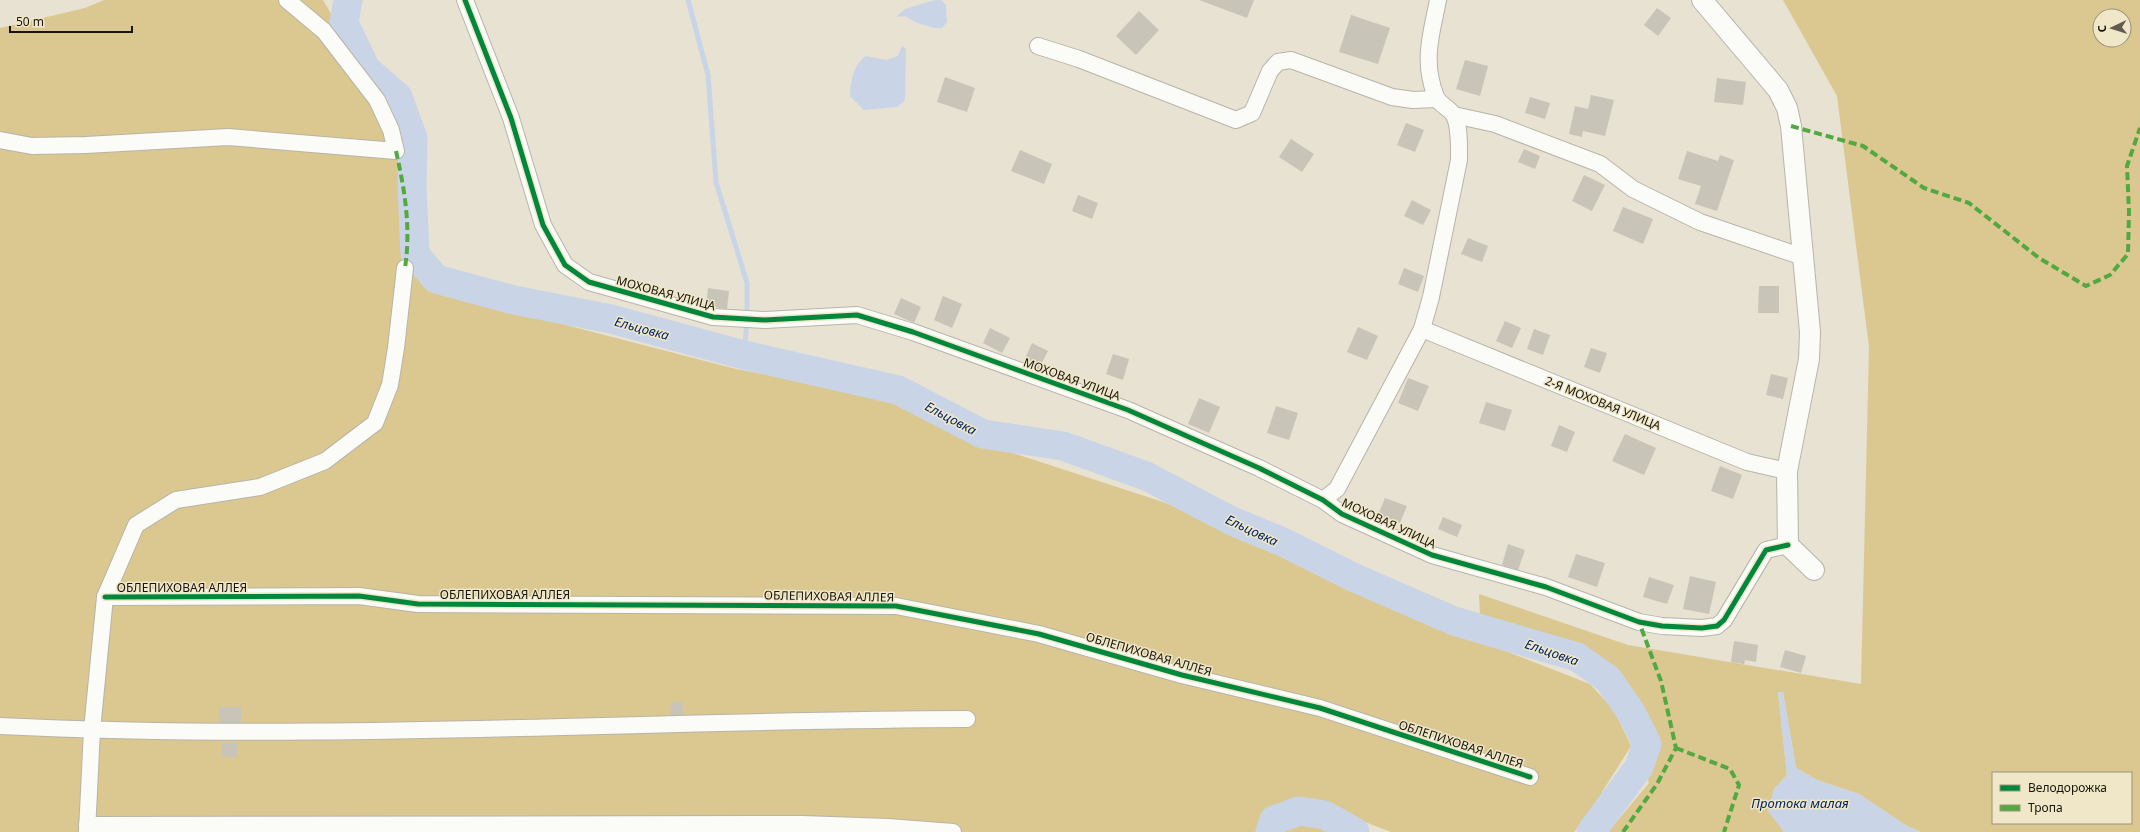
<svg xmlns="http://www.w3.org/2000/svg" width="2140" height="832" viewBox="0 0 2140 832" font-family="'Noto Sans',sans-serif">
	<style>
		.green { fill: #dac890; fill-rule: evenodd }
		.water { fill: #c9d5e7 }
		.lines { fill: none; stroke-linecap: round; stroke-linejoin: round }
		.stream { stroke: #c9d5e7; stroke-width: 5 }
		.river { stroke: #c9d5e7; stroke-width: 29 }
		.building { fill: #c9c4b8 }
		.minor-casing { stroke: #b8b4a8; stroke-width: 18 }
		.tertiary-casing { stroke: #b8b4a8; stroke-width: 22 }
		.minor { stroke: #fbfbf8; stroke-width: 16 }
		.tertiary { stroke: #fbfbf8; stroke-width: 20 }
		.quiet { stroke: #52a841; stroke-width: 4; stroke-dasharray: 8 4; stroke-linecap: butt }
		.cycleway-casing { stroke: #f0e7c9; stroke-width: 8 }
		.cycleway { stroke: #00873e; stroke-width: 5 }
		.labels { text-anchor: middle; dominant-baseline: central; stroke-width: 3; stroke-linejoin: round; paint-order: stroke }
		.street-label { font-size: 12px; fill: #171409; stroke: #f0e7c9 }
		.water-label { font-size: 13px; font-style: italic; fill: #002365; stroke: #f0e7c9 }
	</style>
	<rect width="100%" height="100%" fill="#e7e2d2"/>
	<g class="green">
		<polygon points="104,0 323,0 344,36 402,156 405,256 434,291 736,369 886,397 970,439 1166,503 1418,617 1590,684 1614,710 1631,746 1587,816 1574,832 1391,832 1300,797 1262,816 1257,832 0,832 0,28 85,8"/>
		<path d="M 1783,0 L 2140,0 L 2140,832 L 1921,832 L 1907,826 L 1859,794 L 1817,780 L 1796,768 L 1783,692 L 1778,692 L 1787,775 L 1774,789 L 1769,811 L 1784,832 L 1608,832 L 1649,783 L 1628,718 L 1574,660 L 1480,616 L 1479,594 L 1628,645 L 1861,684 L 1869,347 L 1837,96 ZM 2100,16 L 2124,16 L 2124,40 L 2100,40 ZM 1993,773 L 2131,773 L 2131,823 L 1993,823 Z"/>
		<polygon points="1300,818 1322,823 1337,832 1281,832 1283,826"/>
	</g>
	<g class="water">
		<polygon points="935,0 941,0 946,5 947,22 942,28 934,28 917,23 905,16 896,17 905,9"/>
		<path d="M 902,46 L 906,49 L 905,100 L 897,107 L 864,110 L 850,96 C 851,80 853,65 866,56 L 886,60 L 898,56 Z"/>
		<polygon points="1778,692 1783,692 1796,768 1817,780 1859,794 1907,826 1921,832 1784,832 1768,811 1774,789 1787,775"/>
	</g>
	<g class="lines">
		<polyline class="stream" points="688,0 708,75 716,182 747,283 747,320 744,355"/>
		<g class="river">
			<polyline points="348,0 344,23 366,69 398,97 413,138 412,186 415,254 436,279 514,300 611,319 744,355 898,390 983,434 1063,446 1146,476 1232,521 1283,542 1355,578 1454,621 1577,657 1608,679 1631,712 1647,744 1639,767 1591,832"/>
			<polyline points="1270,832 1274,820 1299,811 1325,815 1355,832"/>
		</g>
	</g>
	<g class="building">
		<polygon points="1199,0 1254,0 1247,18"/>
		<polygon points="1657,8 1671,18 1658,36 1644,25"/>
		<polygon points="1139,11 1159,30 1136,55 1116,36"/>
		<polygon points="1351,15 1390,28 1378,64 1339,52"/>
		<polygon points="1465,60 1488,66 1480,96 1456,89"/>
		<polygon points="945,77 975,88 967,112 937,102"/>
		<polygon points="1717,78 1746,82 1743,105 1714,102"/>
		<polygon points="1591,95 1614,100 1605,136 1583,131 1582,137 1569,134 1575,106 1588,109"/>
		<polygon points="1530,97 1550,103 1545,119 1525,113"/>
		<polygon points="1406,123 1424,130 1415,152 1397,145"/>
		<polygon points="1291,139 1314,154 1302,172 1279,157"/>
		<polygon points="1524,149 1540,156 1535,169 1518,162"/>
		<polygon points="1020,150 1052,164 1044,184 1011,171"/>
		<polygon points="1687,151 1718,161 1720,155 1734,160 1717,211 1695,204 1701,186 1678,179"/>
		<polygon points="1584,175 1605,185 1592,211 1572,201"/>
		<polygon points="1078,195 1098,203 1092,219 1072,211"/>
		<polygon points="1412,200 1431,210 1423,225 1404,216"/>
		<polygon points="1623,207 1653,219 1643,244 1613,231"/>
		<polygon points="1468,238 1488,246 1482,262 1461,254"/>
		<polygon points="1404,268 1424,276 1418,292 1398,284"/>
		<polygon points="1759,286 1779,286 1779,313 1758,313"/>
		<polygon points="708,288 729,291 727,309 706,306"/>
		<polygon points="943,296 962,304 952,328 934,320"/>
		<polygon points="901,298 921,307 914,323 894,314"/>
		<polygon points="1505,321 1521,328 1512,348 1496,341"/>
		<polygon points="1358,327 1378,336 1367,360 1347,352"/>
		<polygon points="990,328 1010,338 1002,353 983,343"/>
		<polygon points="1534,329 1550,335 1543,355 1527,349"/>
		<polygon points="1032,343 1048,351 1038,370 1023,363"/>
		<polygon points="1591,348 1607,353 1600,373 1584,367"/>
		<polygon points="1113,354 1129,359 1123,380 1106,374"/>
		<polygon points="1771,374 1788,378 1783,399 1766,395"/>
		<polygon points="1408,378 1429,386 1418,411 1398,403"/>
		<polygon points="1199,398 1220,407 1209,433 1188,424"/>
		<polygon points="1486,402 1512,410 1505,431 1479,423"/>
		<polygon points="1276,406 1298,413 1289,440 1267,433"/>
		<polygon points="1559,425 1575,432 1567,452 1551,446"/>
		<polygon points="1625,434 1656,448 1644,475 1612,461"/>
		<polygon points="1720,466 1742,475 1733,499 1711,491"/>
		<polygon points="1385,498 1407,506 1400,523 1378,515"/>
		<polygon points="1443,517 1462,525 1457,537 1438,529"/>
		<polygon points="1508,544 1525,550 1518,570 1502,565"/>
		<polygon points="1576,554 1605,563 1597,587 1568,577"/>
		<polygon points="1690,576 1716,582 1709,614 1683,609"/>
		<polygon points="1649,577 1674,585 1667,604 1643,597"/>
		<polygon points="1734,641 1758,645 1756,662 1745,660 1744,664 1731,662"/>
		<polygon points="1785,650 1806,656 1801,673 1780,667"/>
		<polygon points="671,702 683,702 683,719 670,719"/>
		<rect x="219" y="707" width="22" height="16"/>
		<polygon points="238,742 238,757 222,757 222,743"/>
	</g>
	<g class="lines">
		<defs>
			<g id="minor">
				<polyline points="465,0 511,118 543,225 565,265 589,282 713,317 765,320 857,315 913,332 1128,410 1259,468 1323,500 1342,514 1432,555 1546,587 1639,622 1662,626 1702,628 1717,626 1724,620 1766,550 1788,545"/>
				<polyline points="1038,46 1079,59 1236,120 1252,113 1270,71 1278,62 1291,60 1392,97 1413,100 1437,99"/>
				<polyline points="1454,115 1495,124 1600,164 1633,189 1700,222 1803,257"/>
				<polyline points="0,140 32,146 86,145 228,137 396,151 391,130 377,100 324,31 287,0"/>
				<polyline points="1422,329 1747,462 1787,471"/>
				<path d="M 1323,500 L 1337,489 L 1422,329 L 1431,297 L 1459,160 C 1459,148 1460,124 1453,114 C 1449,108 1439,104 1436,97 C 1422,61 1431,36 1438,0"/>
				<polyline points="105,597 359,596 418,604 896,606 1039,634 1182,675 1320,708 1530,777"/>
				<path d="M 0,726 C 321,742 645,720 967,719"/>
				<polyline points="87,825 802,824 888,827 953,832"/>
				<polyline points="87,832 92,730 105,597 136,525 176,500 260,487 325,461 375,423 390,385 396,348 405,268"/>
			</g>
			<polyline id="tertiary" points="1702,0 1778,90 1787,108 1791,126 1810,332 1809,359 1787,471 1788,545 1814,570"/>
		</defs>
		<use href="#minor" class="minor-casing"/>
		<use href="#tertiary" class="tertiary-casing"/>
		<use href="#minor" class="minor"/>
		<use href="#tertiary" class="tertiary"/>
		<g class="quiet">
			<polyline points="1791,126 1863,146 1924,188 1969,203 2039,258 2086,286 2110,275 2128,254 2129,212 2127,166 2140,128"/>
			<path d="M 396,151 C 405,191 411,228 405,268"/>
			<polyline points="1676,748 1730,769 1739,785 1724,832"/>
			<polyline points="1623,832 1657,784 1676,748 1661,681 1639,622"/>
		</g>
		<defs>
			<g id="cycleway">
				<polyline points="465,0 511,118 543,225 565,265 589,282 713,317 765,320 857,315 913,332 1128,410 1259,468 1323,500 1342,514 1432,555 1546,587 1639,622 1662,626 1702,628 1717,626 1724,620 1766,550 1788,545"/>
				<polyline points="105,597 359,596 418,604 896,606 1039,634 1182,675 1320,708 1530,777"/>
			</g>
		</defs>
		<use href="#cycleway" class="cycleway-casing"/>
		<use href="#cycleway" class="cycleway"/>
	</g>
	<g class="labels">
		<g class="street-label">
			<text transform="translate(666 293) rotate(15)">МОХОВАЯ УЛИЦА</text>
			<text transform="translate(1072 379) rotate(20)">МОХОВАЯ УЛИЦА</text>
			<text transform="translate(1603 403) rotate(22)">2-Я МОХОВАЯ УЛИЦА</text>
			<text transform="translate(1389 523) rotate(25)">МОХОВАЯ УЛИЦА</text>
			<text x="182" y="587">ОБЛЕПИХОВАЯ АЛЛЕЯ</text>
			<text x="505" y="594">ОБЛЕПИХОВАЯ АЛЛЕЯ</text>
			<text transform="translate(829 596) rotate(1)">ОБЛЕПИХОВАЯ АЛЛЕЯ</text>
			<text transform="translate(1149 654) rotate(16)">ОБЛЕПИХОВАЯ АЛЛЕЯ</text>
			<text transform="translate(1461 744) rotate(18)">ОБЛЕПИХОВАЯ АЛЛЕЯ</text>
		</g>
		<g class="water-label">
			<text transform="translate(642 328) rotate(15)">Ельцовка</text>
			<text transform="translate(951 418) rotate(28)">Ельцовка</text>
			<text transform="translate(1252 530) rotate(25)">Ельцовка</text>
			<text transform="translate(1552 652) rotate(19)">Ельцовка</text>
			<text x="1800" y="803">Протока малая</text>
		</g>
	</g>
	<rect x="1992" y="772" width="140" height="52" fill="#f0e7c9" stroke="#99937c"/>
	<rect x="2000" y="785" width="20" height="6" fill="#00873e" stroke="#99937c"/>
	<text x="2028" y="792" font-size="12" fill="#171409">Велодорожка</text>
	<rect x="2000" y="805" width="20" height="6" fill="#52a841" stroke="#99937c"/>
	<text x="2028" y="812" font-size="12" fill="#171409">Тропа</text>
	<g transform="translate(2112 28) rotate(266)"><circle r="19" fill="#f0e7c9" stroke="#99937c"/>
	<path d="M0-3L7 15L0 10L-7 15Z" fill="#605c4f"/>
	<text y="-6" font-size="11" font-weight="bold" text-anchor="middle" fill="#171409">С</text>
	</g>
	<path d="M10 26v6h122v-6" fill="none" stroke="#171409" stroke-width="2"/>
	<text x="16" y="26" font-size="12" fill="#171409" stroke="#f0e7c9" stroke-width="3" paint-order="stroke">50 m</text>
</svg>
